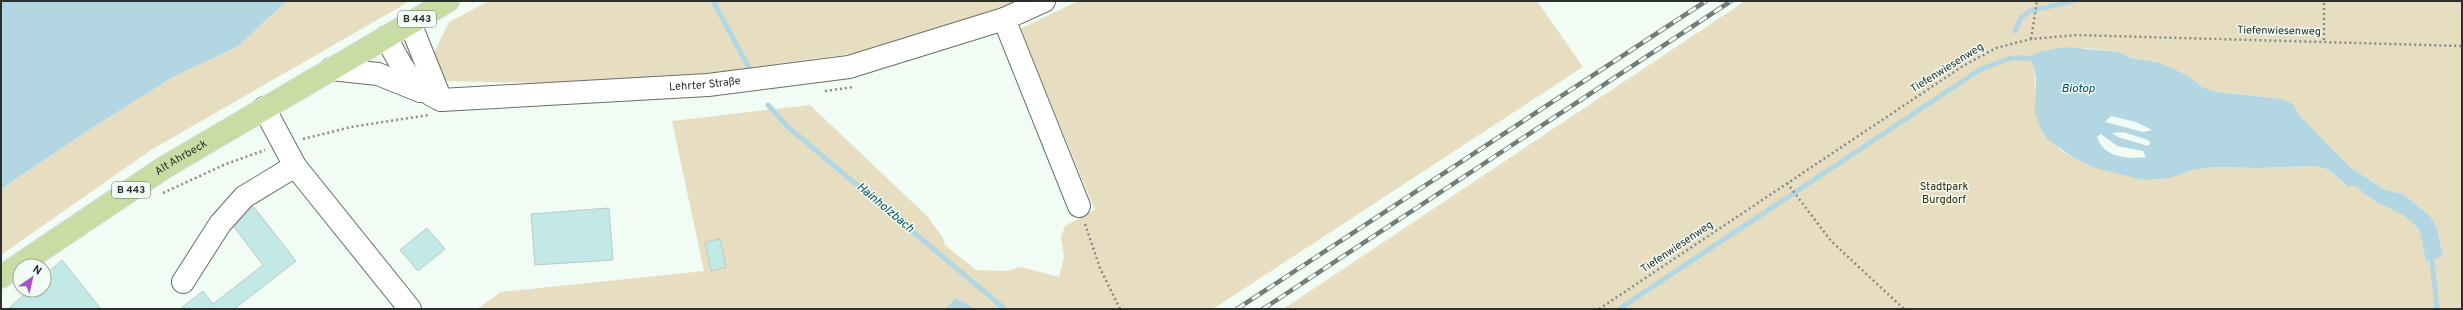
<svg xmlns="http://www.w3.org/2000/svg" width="2463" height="310" viewBox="0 0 2463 310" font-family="Overpass,sans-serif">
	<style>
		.green { fill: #e7dec2; fill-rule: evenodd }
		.water { fill: #b3d6e3; fill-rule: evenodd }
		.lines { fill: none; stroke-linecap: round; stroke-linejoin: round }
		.stream { stroke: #b3d6e3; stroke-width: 5 }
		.building { fill: #c2e9e6; stroke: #bbc9c8 }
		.minor-casing { stroke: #66706a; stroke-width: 24 }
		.major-casing { stroke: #d9dad9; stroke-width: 24 }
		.path { stroke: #858c87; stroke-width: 2.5; stroke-dasharray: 2 3; stroke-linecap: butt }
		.minor { stroke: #fff; stroke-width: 22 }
		.major { stroke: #c8dda3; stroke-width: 22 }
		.rail-casing { stroke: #757c77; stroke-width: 4.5 }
		.rail { stroke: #f0fcf4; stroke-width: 3; stroke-dasharray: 9; stroke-linecap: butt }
		.labels { text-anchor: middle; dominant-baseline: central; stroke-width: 3; stroke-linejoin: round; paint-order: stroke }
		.shield { fill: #f0fcf4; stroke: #676d69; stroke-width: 1 }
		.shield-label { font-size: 10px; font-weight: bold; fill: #2c302d }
		.street-label { font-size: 11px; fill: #2c302d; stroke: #f0fcf4 }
		.park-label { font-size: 11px; fill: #342902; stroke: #f0fcf4 }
		.water-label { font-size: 12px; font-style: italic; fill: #034d60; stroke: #f0fcf4 }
	</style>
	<rect width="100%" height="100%" fill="#f0fcf4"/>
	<g class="green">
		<polygon points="287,1 410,1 151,150 1,255 1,189 95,126 173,77 237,47"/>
		<polygon points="489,1 1022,1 1000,11 864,52 704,74 540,83 443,81 431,59 449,22"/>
		<polygon points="1078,1 1537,1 1583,67 1213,309 477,309 501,292 704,271 672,121 810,105 928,217 943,238 945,245 976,270 1006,271 1021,267 1059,277 1064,257 1061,237 1065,226 1095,210 1020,29"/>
		<path d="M 1745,1 L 2462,1 L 2462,309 L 1283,309 ZM 2085,48 L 2119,52 L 2131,58 L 2158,62 L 2187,75 L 2202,87 L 2217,92 L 2282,99 L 2293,104 L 2301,117 L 2350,167 L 2385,190 L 2403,194 L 2430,216 L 2432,260 L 2426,262 L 2419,229 L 2403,215 L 2374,201 L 2355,186 L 2346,186 L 2329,170 L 2316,166 L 2259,168 L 2215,167 L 2192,170 L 2170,178 L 2095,168 L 2074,158 L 2059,149 L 2036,95 L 2034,67 Z"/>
	</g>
	<g class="water">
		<polygon points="1,1 287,1 237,47 173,77 95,126 1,189"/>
		<path d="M 2063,47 L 2119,52 L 2131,58 L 2158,62 L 2187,75 L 2202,87 L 2217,92 L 2282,99 L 2293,104 L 2301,117 L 2350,167 L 2385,190 L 2403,194 L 2430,216 L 2436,226 L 2443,256 L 2426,262 L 2419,229 L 2403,215 L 2374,201 L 2355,186 L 2347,186 L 2329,170 L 2316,166 L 2259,168 L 2215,167 L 2192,170 L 2170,178 L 2143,180 L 2095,168 L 2074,158 L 2047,139 L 2040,127 L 2035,112 L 2036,79 L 2034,67 L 2029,58 L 2035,53 ZM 2111,116 L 2136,122 L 2152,130 L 2143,132 L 2105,122 ZM 2123,132 L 2148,140 L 2150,143 L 2148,146 L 2118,137 L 2112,133 ZM 2101,134 L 2117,146 L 2143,151 L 2146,157 C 2127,159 2104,158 2097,137 Z"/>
		<polygon points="956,298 976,309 945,309"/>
	</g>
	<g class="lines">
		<g class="stream">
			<polyline points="713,1 749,68"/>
			<polyline points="2015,31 2020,19 2030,11 2073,1"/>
			<polyline points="768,105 788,127 1005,309"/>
			<polyline points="2432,260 2437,309"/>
			<polyline points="1619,309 1981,69 2011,58 2029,58"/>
		</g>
	</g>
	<g class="building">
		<polygon points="253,206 296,261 234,309 180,309 203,291 213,304 263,265 234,227"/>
		<polygon points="609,208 613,260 535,265 531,214"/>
		<polygon points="427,228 445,249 418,271 400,250"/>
		<polygon points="720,239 726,267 711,271 705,242"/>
		<polygon points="62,260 101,309 8,309 29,290 44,290 44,276"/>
	</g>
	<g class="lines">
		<defs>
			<g id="minor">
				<polyline points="1004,19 1079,206"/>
				<polyline points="410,23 441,100"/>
				<path id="s1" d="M 386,37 C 402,67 409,85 441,100 L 708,85 L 849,67 L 1004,19 L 1044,1"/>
				<polyline points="331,69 378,74 420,91"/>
				<polyline points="264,108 295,166 410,309"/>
				<polyline points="183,282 220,224 244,197 295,166"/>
			</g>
			<g id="major">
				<path id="s2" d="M 1,277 L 165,167 L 448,1"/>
			</g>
		</defs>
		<use href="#minor" class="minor-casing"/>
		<use href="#major" class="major-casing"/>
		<g class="path">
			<polyline points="2031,39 2037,1"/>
			<polyline points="2324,40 2324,1"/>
			<polyline points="825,91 854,87"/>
			<polyline points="303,139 351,127 429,115"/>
			<polyline points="1787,183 1831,241 1904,309"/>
			<polyline points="163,193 226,164 265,150"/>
			<polyline points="1085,224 1100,268 1120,309"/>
			<polyline points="1599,309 1963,66 1996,48 2031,39 2077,35 2462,46"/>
		</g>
		<use href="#minor" class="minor"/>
		<use href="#major" class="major"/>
		<defs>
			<g id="rail">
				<polyline points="1237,309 1706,1"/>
				<polyline points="1263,309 1731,1"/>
			</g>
		</defs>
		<use href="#rail" class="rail-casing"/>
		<use href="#rail" class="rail"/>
	</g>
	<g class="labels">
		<g class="shield">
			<rect x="398" y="11" width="38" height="16" rx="3"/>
			<rect x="112" y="182" width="38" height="16" rx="3"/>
		</g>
		<g class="shield-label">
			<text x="417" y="19">B 443</text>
			<text x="131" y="190">B 443</text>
		</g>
		<g class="street-label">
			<text transform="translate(2279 31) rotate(1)">Tiefenwiesenweg</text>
			<text transform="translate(1947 68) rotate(-32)">Tiefenwiesenweg</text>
			<text stroke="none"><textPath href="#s1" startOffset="350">Lehrter Straße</textPath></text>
			<text stroke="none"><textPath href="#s2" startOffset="216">Alt Ahrbeck</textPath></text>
			<text transform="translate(1677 247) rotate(-34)">Tiefenwiesenweg</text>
		</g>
		<g class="park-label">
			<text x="1944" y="187">Stadtpark<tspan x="1944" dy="13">Burgdorf</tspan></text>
		</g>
		<g class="water-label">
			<text x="2078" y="89">Biotop</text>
			<text transform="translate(885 208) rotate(40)">Hainholzbach</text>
		</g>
	</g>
	<rect width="2463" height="310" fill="none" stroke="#2c302d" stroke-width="4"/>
	<g transform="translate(32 278) rotate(34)"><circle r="19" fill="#f0fcf4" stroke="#a2aaa4"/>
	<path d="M0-3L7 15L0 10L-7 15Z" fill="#aa53c0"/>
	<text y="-6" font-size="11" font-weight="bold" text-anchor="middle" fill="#2c302d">N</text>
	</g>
</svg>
